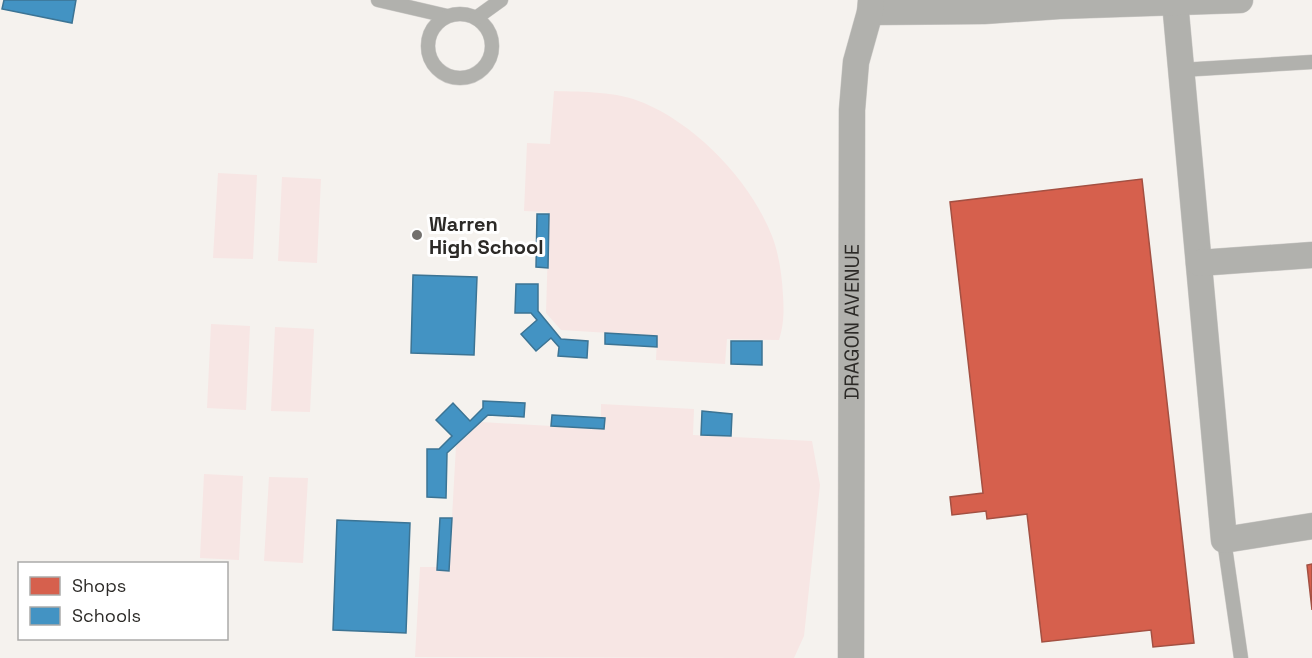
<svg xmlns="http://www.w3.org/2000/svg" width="1312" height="658" viewBox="0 0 1312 658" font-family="'Space Grotesk',sans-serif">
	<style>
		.green { fill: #f7e6e4 }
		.shops { fill: #d6604d; stroke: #a35042; stroke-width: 1.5 }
		.schools { fill: #4393c3; stroke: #3c7494; stroke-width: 1.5 }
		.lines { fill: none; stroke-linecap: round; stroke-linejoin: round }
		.service-casing { stroke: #d0cecb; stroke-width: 15 }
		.minor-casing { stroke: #d0cecb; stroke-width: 27 }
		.service { stroke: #b1b1ad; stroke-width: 14 }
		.minor { stroke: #b1b1ad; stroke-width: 26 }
		.poi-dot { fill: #72706d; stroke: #fff; stroke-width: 2 }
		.labels { text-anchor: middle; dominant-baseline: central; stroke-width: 6; stroke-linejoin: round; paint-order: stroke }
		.poi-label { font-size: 20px; font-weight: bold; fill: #2c2a27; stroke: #fff; text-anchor: start }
		.street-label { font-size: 20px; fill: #2c2a27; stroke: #fff }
	</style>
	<rect width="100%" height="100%" fill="#f5f2ee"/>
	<g class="green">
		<path d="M 554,91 C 584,92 616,91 644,103 C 698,126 751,182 772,236 C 779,254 782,276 783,295 C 784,311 784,324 779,340 L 727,339 L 725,364 L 656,360 L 657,336 L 561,330 L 546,313 L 549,214 L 547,212 L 524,211 L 527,143 L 550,144 Z"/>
		<polygon points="218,173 257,175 253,259 213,258"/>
		<polygon points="282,177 321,179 317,263 278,261"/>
		<polygon points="211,324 250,326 246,410 207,408"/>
		<polygon points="275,327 314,329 310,412 271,411"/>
		<polygon points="601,404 694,409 693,435 812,441 820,485 804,636 794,658 415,657 420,567 438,567 438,571 449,571 456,446 481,422 603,429 605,418 601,418"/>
		<polygon points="204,474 243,476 239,560 200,558"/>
		<polygon points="269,477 308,478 303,563 264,561"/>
	</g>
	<g class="shops">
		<polygon points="1142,179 1194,643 1153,647 1151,630 1042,642 1027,514 987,519 986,511 952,515 950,497 983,493 950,202"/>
		<polygon points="1312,564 1312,610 1307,565"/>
	</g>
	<g class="schools">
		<polygon points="4,0 76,0 72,23 2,9"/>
		<polygon points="537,214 549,214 548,268 536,267"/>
		<polygon points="413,275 477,277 474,355 411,353"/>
		<polygon points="516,284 538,284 538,311 561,339 588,341 587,358 558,356 559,347 551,338 536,351 521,334 537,320 531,313 515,313"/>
		<polygon points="605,333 657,336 657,347 605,344"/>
		<polygon points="731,341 762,341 762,365 731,364"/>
		<polygon points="483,401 525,403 524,417 488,415 447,453 446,498 427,497 427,449 439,449 452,436 436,420 453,403 470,421 483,408"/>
		<polygon points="702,411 732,414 731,436 701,435"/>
		<polygon points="552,415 605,418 604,429 551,426"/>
		<polygon points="440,518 452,518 449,571 437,570"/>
		<polygon points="337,520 410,523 406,633 333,630"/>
	</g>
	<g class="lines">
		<defs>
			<g id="service">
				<polyline points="378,0 447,16"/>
				<circle cx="460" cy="46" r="32"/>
				<polyline points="476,18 501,0"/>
				<polyline points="1181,70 1312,62"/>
				<polyline points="1224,540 1241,658"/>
			</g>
			<g id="minor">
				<polyline points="1175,2 1224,540 1312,526"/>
				<polyline points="870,12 984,11 1059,6 1240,0"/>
				<polyline points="1199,263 1312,255"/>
				<path id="s1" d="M 851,658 L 852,110 L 856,62 L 870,12 L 871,0"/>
			</g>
		</defs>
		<use href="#service" class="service-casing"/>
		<use href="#minor" class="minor-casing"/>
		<use href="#service" class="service"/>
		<use href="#minor" class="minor"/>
	</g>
	<circle class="poi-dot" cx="417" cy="235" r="6"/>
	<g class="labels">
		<g class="poi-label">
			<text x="429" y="224">Warren<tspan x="429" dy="23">High School</tspan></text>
		</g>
		<g class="street-label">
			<text stroke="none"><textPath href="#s1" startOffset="336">DRAGON AVENUE</textPath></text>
		</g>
	</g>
	<rect x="18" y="562" width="210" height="78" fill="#ffffff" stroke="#abaaa9" stroke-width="1.5"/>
	<rect x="30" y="577" width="30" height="18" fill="#d6604d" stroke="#abaaa9" stroke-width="1.5"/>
	<text x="72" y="592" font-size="18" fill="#2c2a27">Shops</text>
	<rect x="30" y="607" width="30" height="18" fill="#4393c3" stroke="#abaaa9" stroke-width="1.5"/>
	<text x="72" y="622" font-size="18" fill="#2c2a27">Schools</text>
</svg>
